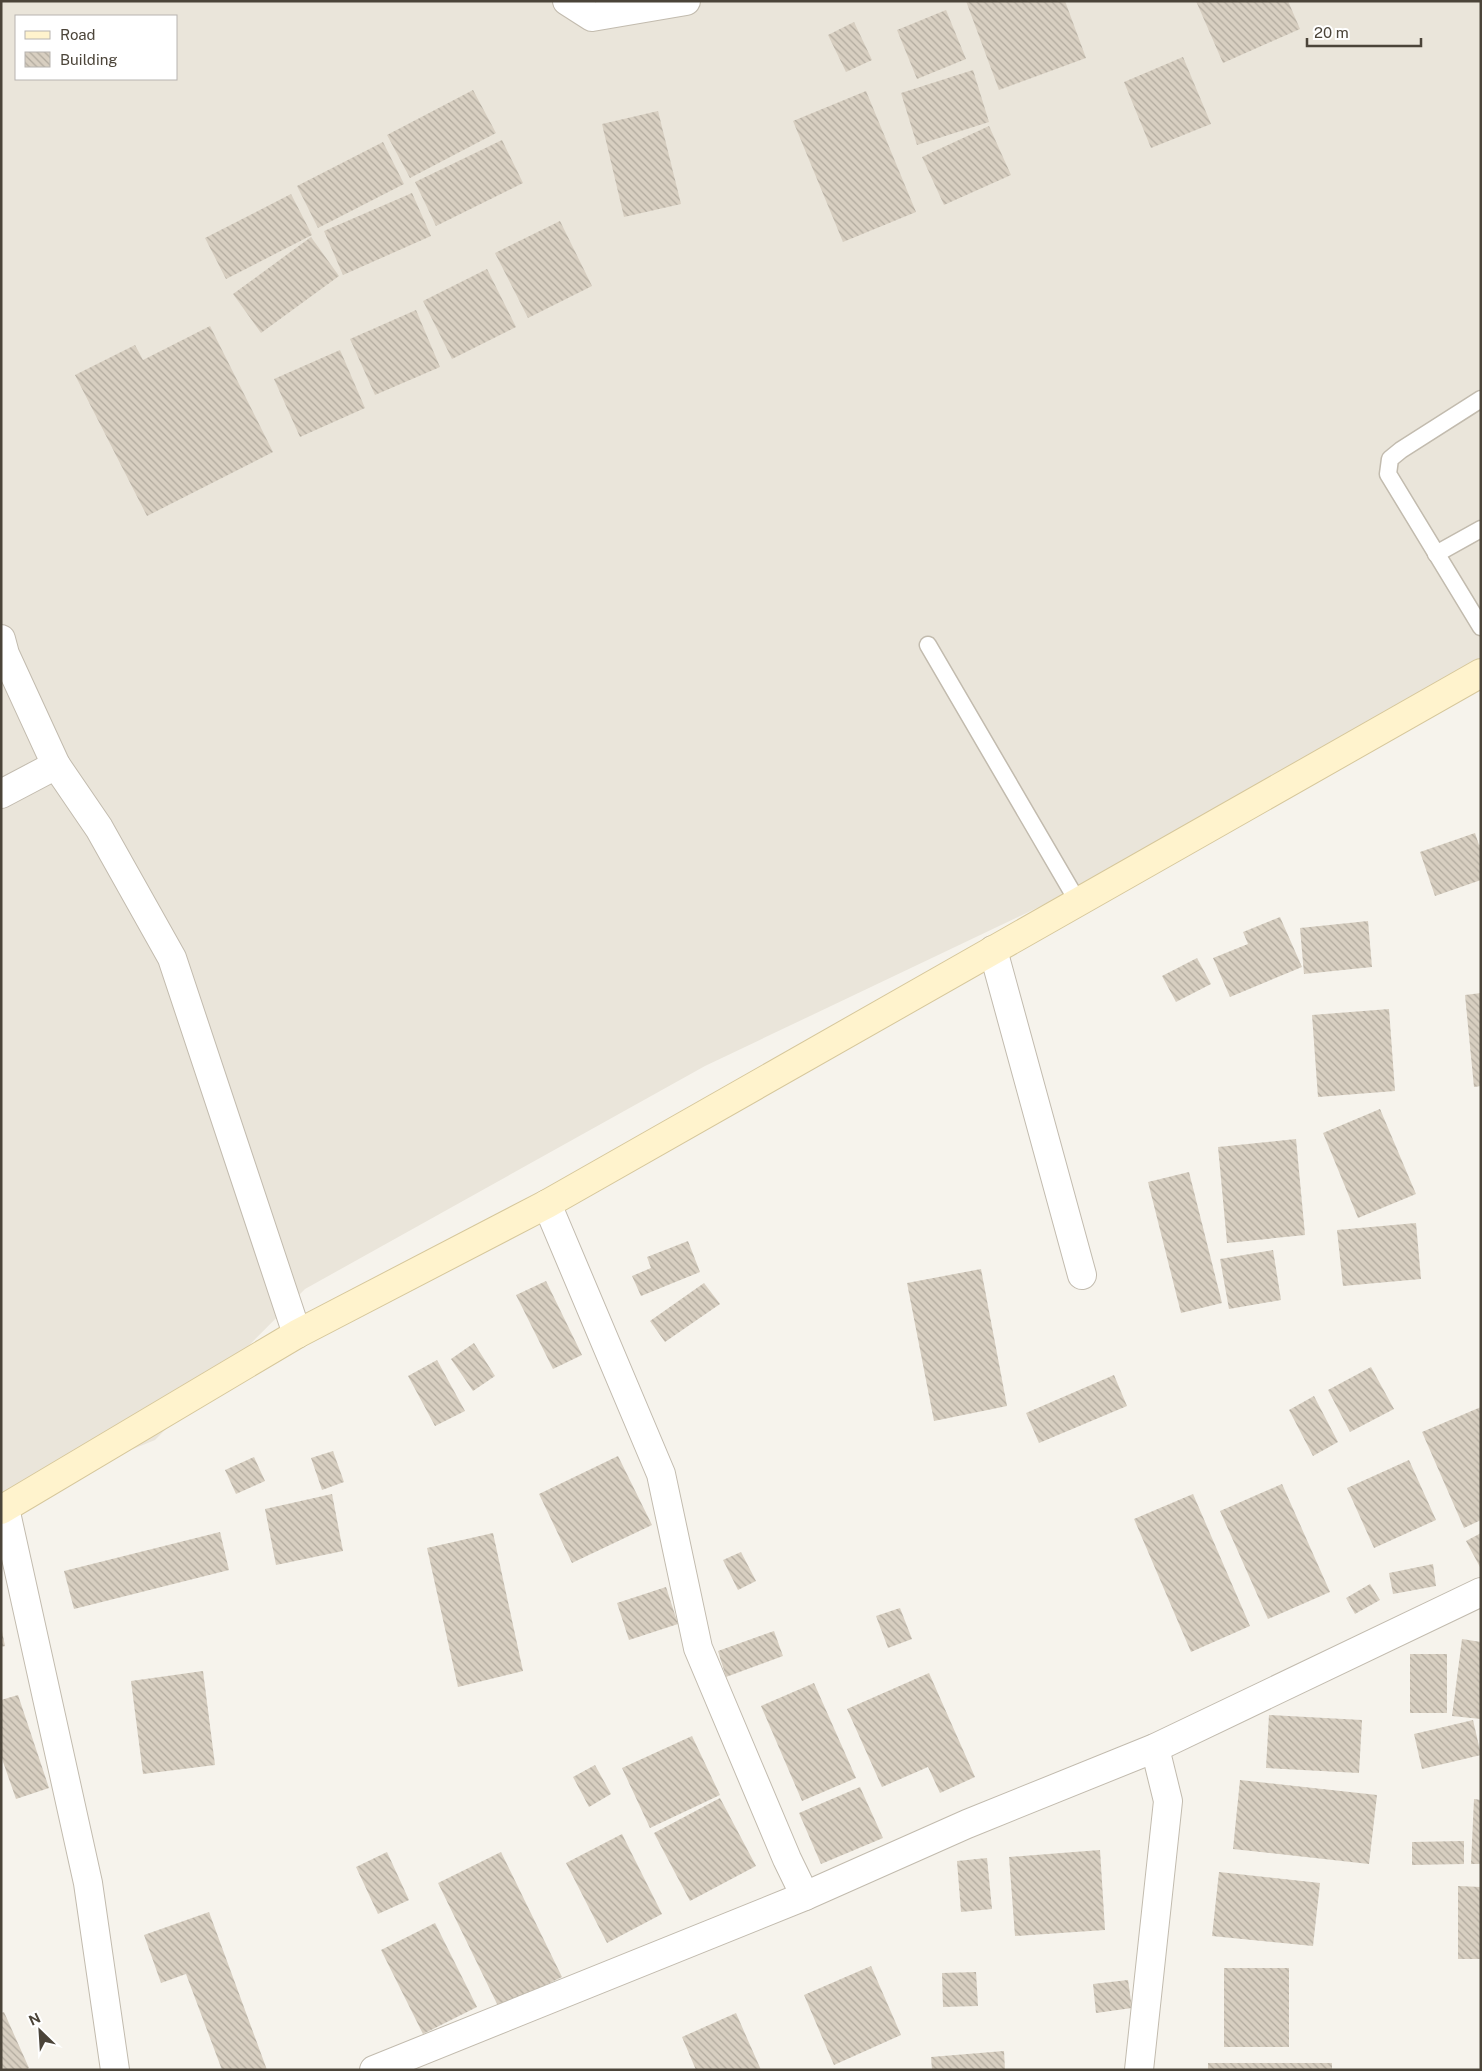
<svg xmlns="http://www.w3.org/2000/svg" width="1482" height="2071" viewBox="0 0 1482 2071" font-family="'Public Sans',sans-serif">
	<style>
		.residential { fill: #eae5da; fill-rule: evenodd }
		.building { fill: url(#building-back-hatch) }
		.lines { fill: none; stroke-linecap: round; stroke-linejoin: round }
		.lane-casing { stroke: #c2bbae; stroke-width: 19 }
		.street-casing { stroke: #c2bbae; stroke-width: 30 }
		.secondary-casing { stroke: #d6c79b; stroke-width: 30 }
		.lane { stroke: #fff; stroke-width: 16 }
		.street { stroke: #fff; stroke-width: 28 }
		.secondary { stroke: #fff3cd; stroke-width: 28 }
	</style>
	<defs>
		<pattern id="building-back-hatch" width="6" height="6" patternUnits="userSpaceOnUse" patternTransform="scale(1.25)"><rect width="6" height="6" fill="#d8cfc1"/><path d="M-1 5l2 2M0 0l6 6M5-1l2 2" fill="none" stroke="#b1aa9e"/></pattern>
	</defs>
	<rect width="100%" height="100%" fill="#f6f3ec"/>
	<path class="residential" d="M 1,1 L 1481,1 L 1481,680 L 1039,907 L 705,1066 L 305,1289 L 155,1440 L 1,1503 ZM 16,16 L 176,16 L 176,79 L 16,79 Z"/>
	<g class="building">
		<polygon points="966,1 1065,1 1086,58 999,90"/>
		<polygon points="1196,1 1288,1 1300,29 1223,63"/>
		<polygon points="946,10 966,59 917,79 897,30"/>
		<polygon points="854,22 872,60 846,72 828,35"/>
		<polygon points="1183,57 1211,124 1151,148 1124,82"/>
		<polygon points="973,70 989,122 917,145 901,93"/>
		<polygon points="473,90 496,133 410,178 387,135"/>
		<polygon points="866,91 916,212 843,242 793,121"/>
		<polygon points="658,111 681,204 624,217 602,124"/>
		<polygon points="989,126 1011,175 944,205 922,157"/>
		<polygon points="502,140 523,183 436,226 415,182"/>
		<polygon points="383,142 404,184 318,228 297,186"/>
		<polygon points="412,193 431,236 343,275 324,231"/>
		<polygon points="291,194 312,235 226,279 205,238"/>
		<polygon points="560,221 592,286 528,318 495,253"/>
		<polygon points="311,237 339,276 261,333 233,294"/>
		<polygon points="487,269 516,327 452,359 423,301"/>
		<polygon points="416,310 440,367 375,395 350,339"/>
		<polygon points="210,326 273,452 147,516 75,375 135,345 143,360"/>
		<polygon points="340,350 365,408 300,437 274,379"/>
		<polygon points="1475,833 1479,845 1481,844 1481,880 1435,896 1420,852"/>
		<polygon points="1280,917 1302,967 1230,997 1213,958 1248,944 1243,932"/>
		<polygon points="1368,921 1372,967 1304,974 1300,928"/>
		<polygon points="1197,958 1211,984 1176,1002 1162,976"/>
		<polygon points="1481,993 1481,1086 1474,1087 1465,995"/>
		<polygon points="1389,1009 1395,1091 1318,1097 1312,1015"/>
		<polygon points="1380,1109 1416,1194 1358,1218 1323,1133"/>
		<polygon points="1296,1139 1305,1235 1227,1243 1218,1147"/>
		<polygon points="1189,1172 1222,1303 1181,1313 1148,1182"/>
		<polygon points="1416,1223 1421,1279 1343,1286 1337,1230"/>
		<polygon points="688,1241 700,1272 641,1296 632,1276 651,1268 647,1257"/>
		<polygon points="1273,1250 1281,1300 1229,1309 1220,1259"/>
		<polygon points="981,1269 1007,1406 934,1421 907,1283"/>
		<polygon points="546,1281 582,1355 553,1369 516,1295"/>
		<polygon points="704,1283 720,1304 665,1342 650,1321"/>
		<polygon points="474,1343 495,1376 473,1391 451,1359"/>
		<polygon points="437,1360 465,1411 435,1426 408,1376"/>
		<polygon points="1371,1367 1394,1409 1350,1432 1328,1390"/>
		<polygon points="1114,1375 1127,1406 1039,1443 1026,1413"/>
		<polygon points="1314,1396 1338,1442 1313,1456 1289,1410"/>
		<polygon points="1481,1407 1481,1520 1464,1528 1422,1432"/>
		<polygon points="333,1451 344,1482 322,1490 311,1458"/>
		<polygon points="618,1456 652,1525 572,1563 539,1494"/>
		<polygon points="254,1457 265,1481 236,1494 225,1470"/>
		<polygon points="1409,1460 1436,1520 1374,1548 1347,1488"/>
		<polygon points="1282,1484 1330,1592 1268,1619 1220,1511"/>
		<polygon points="332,1494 343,1551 276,1565 265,1509"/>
		<polygon points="1193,1494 1250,1626 1191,1652 1134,1519"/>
		<polygon points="220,1532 229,1570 74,1609 64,1571"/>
		<polygon points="493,1533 523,1671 458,1687 427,1548"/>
		<polygon points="1481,1533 1481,1569 1466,1541"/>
		<polygon points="741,1552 756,1581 738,1590 723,1560"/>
		<polygon points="1433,1564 1436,1586 1393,1594 1389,1573"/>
		<polygon points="1370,1584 1380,1600 1355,1614 1346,1598"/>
		<polygon points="666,1587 678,1624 629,1640 617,1603"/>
		<polygon points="900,1608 912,1639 888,1648 876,1616"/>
		<polygon points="2,1631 5,1646 1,1647 1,1632"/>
		<polygon points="774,1631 783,1656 726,1677 718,1651"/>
		<polygon points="1462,1639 1481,1642 1481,1719 1452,1716"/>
		<rect x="1410" y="1654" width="37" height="59"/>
		<polygon points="203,1671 215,1765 143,1774 131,1681"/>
		<polygon points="929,1673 975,1777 940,1793 928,1767 882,1787 847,1709"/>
		<polygon points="814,1683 856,1778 802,1801 761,1706"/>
		<polygon points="18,1695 49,1788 16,1799 1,1756 1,1700"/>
		<polygon points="1269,1715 1362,1720 1359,1773 1266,1768"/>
		<polygon points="1473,1720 1481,1755 1422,1769 1414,1734"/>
		<polygon points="692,1736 720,1795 650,1828 622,1768"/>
		<polygon points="595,1765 611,1794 589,1807 573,1777"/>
		<polygon points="1240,1780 1377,1795 1369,1864 1233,1849"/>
		<polygon points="860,1787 883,1838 821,1864 799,1813"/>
		<polygon points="720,1798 756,1866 690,1901 654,1833"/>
		<polygon points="1474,1799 1481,1800 1481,1864 1471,1864"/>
		<polygon points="622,1834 662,1914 607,1943 566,1863"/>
		<polygon points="1464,1841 1464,1864 1412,1865 1412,1842"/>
		<polygon points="1100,1850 1105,1930 1015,1936 1009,1857"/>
		<polygon points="387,1852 409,1900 378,1914 356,1867"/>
		<polygon points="501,1852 562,1977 499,2008 438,1883"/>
		<polygon points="987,1858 992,1909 961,1912 957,1861"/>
		<polygon points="1219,1872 1320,1883 1313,1946 1212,1936"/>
		<polygon points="1458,1886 1481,1887 1481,1959 1458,1959"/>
		<polygon points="209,1912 267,2070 222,2070 186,1974 161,1983 144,1935"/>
		<polygon points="435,1923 477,2007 423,2034 381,1950"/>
		<polygon points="871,1966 901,2035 834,2065 804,1995"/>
		<rect x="1224" y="1968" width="65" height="79"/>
		<polygon points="976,1972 978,2006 943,2007 942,1973"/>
		<polygon points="1128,1980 1132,2008 1096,2013 1093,1984"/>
		<polygon points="4,2012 29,2068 25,2070 1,2070 1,2013"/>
		<polygon points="736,2013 761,2070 696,2070 682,2037"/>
		<polygon points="1004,2051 1005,2070 932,2070 931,2057"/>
		<rect x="1208" y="2063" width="124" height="7"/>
	</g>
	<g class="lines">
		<defs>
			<g id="lane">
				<polyline points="1481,399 1401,450 1390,459 1388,474 1481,627"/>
				<polyline points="1436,554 1481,529"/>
				<polyline points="928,645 1078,902"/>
			</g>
			<g id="street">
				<polyline points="567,1 592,17 686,1"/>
				<polyline points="1,639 5,654 56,765 99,828 172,958 297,1334"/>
				<polyline points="1,794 56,765"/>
				<polyline points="993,950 1082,1275"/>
				<polyline points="5,1508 88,1883 115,2070"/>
				<polyline points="805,1896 967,1824 1155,1748 1481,1592"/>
				<polyline points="374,2070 805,1896 787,1859 698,1648 661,1474 547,1204"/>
				<polyline points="1139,2070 1168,1801 1155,1748"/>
			</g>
			<polyline id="secondary" points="1,1510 297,1334 547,1204 1481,673"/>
		</defs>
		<use href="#lane" class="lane-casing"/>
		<use href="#street" class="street-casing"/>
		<use href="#secondary" class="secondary-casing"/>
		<use href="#lane" class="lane"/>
		<use href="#street" class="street"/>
		<use href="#secondary" class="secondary"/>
	</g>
	<rect width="1482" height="2071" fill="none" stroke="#4b4439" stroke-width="5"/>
	<rect x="15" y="15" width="162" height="65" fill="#ffffff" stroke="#b7b4b0"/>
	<rect x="25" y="31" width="25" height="8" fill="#fff3cd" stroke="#b7b4b0"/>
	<text x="60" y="40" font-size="15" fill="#4b4439">Road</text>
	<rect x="25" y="52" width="25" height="15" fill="url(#building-back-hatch)" stroke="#b7b4b0"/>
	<text x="60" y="65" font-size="15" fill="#4b4439">Building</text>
	<g transform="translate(40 2031) rotate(335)" stroke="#ffffff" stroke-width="4" paint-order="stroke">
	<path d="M0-4L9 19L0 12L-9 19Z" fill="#4b4439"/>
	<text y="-8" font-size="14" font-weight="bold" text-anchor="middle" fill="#4b4439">N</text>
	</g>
	<path d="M1307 38v8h114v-8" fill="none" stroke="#4b4439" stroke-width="2.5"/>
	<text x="1314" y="38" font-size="15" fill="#4b4439" stroke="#ffffff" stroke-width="4" paint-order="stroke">20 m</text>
</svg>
